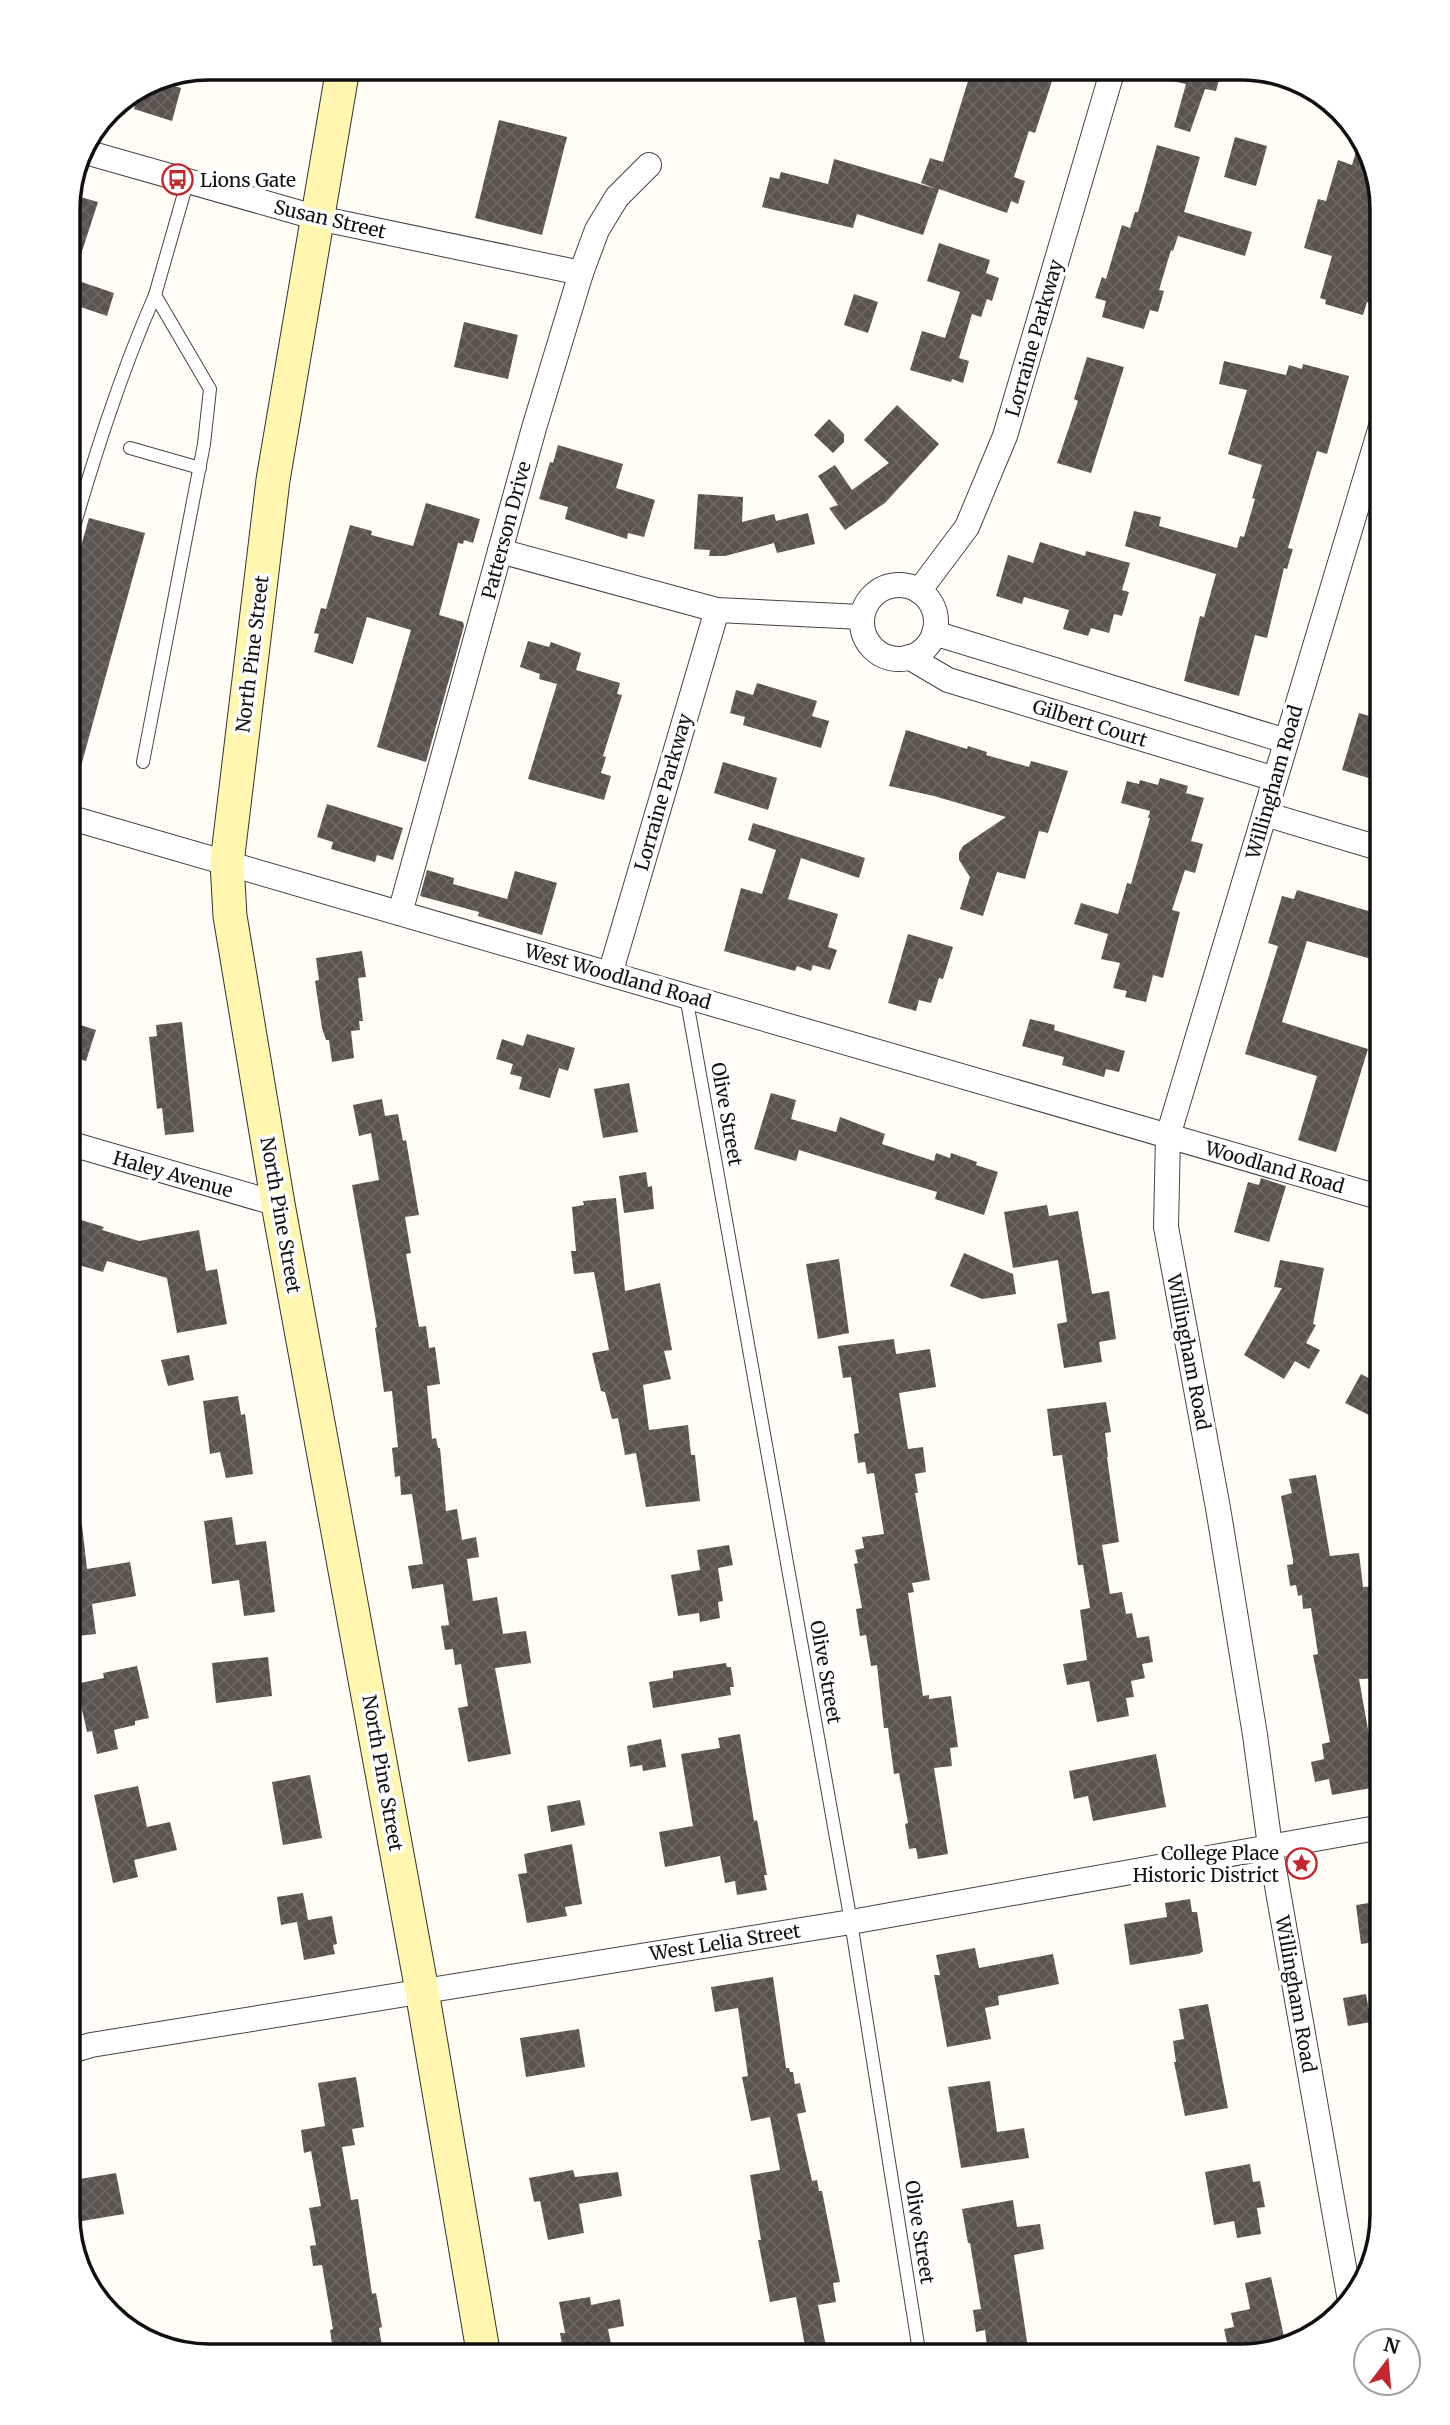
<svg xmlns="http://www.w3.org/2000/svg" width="1450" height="2425" viewBox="0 0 1450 2425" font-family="Merriweather,serif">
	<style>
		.building { fill: url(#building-cross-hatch) }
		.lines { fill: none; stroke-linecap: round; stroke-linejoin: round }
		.lane-casing { stroke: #444; stroke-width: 14 }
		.street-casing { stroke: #444; stroke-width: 26 }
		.secondary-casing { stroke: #333; stroke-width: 35 }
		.lane { stroke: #fff; stroke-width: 12 }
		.street { stroke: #fff; stroke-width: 24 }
		.secondary { stroke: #fff6b0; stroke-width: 33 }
		.labels { text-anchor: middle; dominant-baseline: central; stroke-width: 7; stroke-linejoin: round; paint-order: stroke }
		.poi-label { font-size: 19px; fill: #111; stroke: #fff; text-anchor: start }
		.street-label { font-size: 19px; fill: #111; stroke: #fff }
		.rim { fill: none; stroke: #111; stroke-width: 3.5 }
	</style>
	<defs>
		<pattern id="building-cross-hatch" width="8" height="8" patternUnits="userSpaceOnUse" patternTransform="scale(1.75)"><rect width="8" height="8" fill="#5a524d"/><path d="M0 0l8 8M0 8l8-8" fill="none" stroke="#6d6662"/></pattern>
	</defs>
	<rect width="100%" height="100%" fill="#fffdf5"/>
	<g class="building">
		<polygon points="972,68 1056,69 1035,133 1029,131 1014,177 1025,181 1018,204 1011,201 1007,213 939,189 923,235 857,214 853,228 762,207 770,177 779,179 781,172 828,184 834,159 937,189 921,183 930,158 943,162"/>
		<polygon points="1156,69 1222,69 1216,91 1205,89 1190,132 1174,127 1186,84 1155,77"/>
		<polygon points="154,80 181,88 172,121 134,109 139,90"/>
		<polygon points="499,120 567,137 542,235 475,218"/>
		<polygon points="1235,137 1267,146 1256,186 1224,177"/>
		<polygon points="1360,138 1367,147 1382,209 1382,282 1375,304 1367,302 1363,315 1325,304 1326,300 1320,298 1332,256 1304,248 1318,199 1326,201 1338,160 1352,165"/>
		<polygon points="1157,145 1200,157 1184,212 1252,232 1245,256 1178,236 1173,251 1171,250 1159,290 1164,291 1158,312 1150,310 1144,329 1102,317 1106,301 1095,298 1102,277 1106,279 1122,225 1130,228 1135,212 1138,212"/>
		<polygon points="70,194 98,202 73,279 114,293 107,316 69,303"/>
		<polygon points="939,243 990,260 986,273 999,278 992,301 987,299 981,317 972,314 959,358 969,361 963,383 952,379 951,382 910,370 922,331 945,338 960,292 927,281"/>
		<polygon points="854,294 878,302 868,333 844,325"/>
		<polygon points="464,322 518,335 508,379 454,367"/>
		<polygon points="1087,357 1124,367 1091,473 1057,463 1078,401 1074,399"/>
		<polygon points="1224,361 1286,375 1289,365 1302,369 1303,364 1349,376 1327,454 1317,451 1288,548 1293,549 1287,569 1284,568 1267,638 1255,635 1239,696 1184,681 1200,616 1204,617 1216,574 1125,546 1134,511 1161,517 1159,526 1237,548 1240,536 1244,537 1255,499 1252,498 1262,465 1228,454 1247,390 1219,384"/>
		<polygon points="897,405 939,444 885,503 845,530 829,508 838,505 818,476 835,465 852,490 889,463 864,440"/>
		<polygon points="829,419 844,434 844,442 833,453 814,435"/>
		<polygon points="558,445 623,464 616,488 655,500 644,537 628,533 627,539 565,519 568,507 539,499 550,462 553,463"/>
		<polygon points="698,494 743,497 742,522 774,514 776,521 808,513 815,544 777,553 774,543 725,556 709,556 710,550 694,549"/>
		<polygon points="426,503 480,519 473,543 464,540 463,544 458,543 439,615 463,622 464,626 426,762 377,747 411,630 367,617 353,664 314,652 319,634 314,633 321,608 326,609 350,525 372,531 371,535 413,546"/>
		<polygon points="89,518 145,533 75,788 68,787 68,592"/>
		<polygon points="1040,542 1085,556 1086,551 1130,563 1122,590 1129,592 1122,616 1114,614 1109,633 1091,628 1088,636 1063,629 1069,610 1024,597 1022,604 996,596 1008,555 1033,563"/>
		<polygon points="528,641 549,647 551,642 581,653 576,670 620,683 617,694 622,695 603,756 606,757 601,773 611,776 604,800 528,779 557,684 539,679 540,674 520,667"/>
		<polygon points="757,683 817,701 812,716 829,721 821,748 743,725 745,717 730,713 736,690 753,695"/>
		<polygon points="1359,713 1382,720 1382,782 1342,770"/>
		<polygon points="906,730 967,749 968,746 987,752 986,755 1029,767 1031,761 1068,771 1048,833 1039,831 1025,879 997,872 983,916 960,909 970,877 959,860 959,853 963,846 1006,817 934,796 889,786"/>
		<polygon points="723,762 777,778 768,810 714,793"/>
		<polygon points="1160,778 1188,786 1186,793 1204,798 1191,841 1203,844 1195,873 1185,870 1172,910 1180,912 1163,978 1153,975 1146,1002 1125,997 1127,991 1113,988 1120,963 1101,959 1108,934 1074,924 1081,903 1118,914 1127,883 1131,884 1150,818 1148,818 1150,811 1121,803 1127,781 1139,784 1140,780 1158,785"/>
		<polygon points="327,804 403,828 393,860 377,855 375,862 331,849 333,842 317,837"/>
		<polygon points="753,823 865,858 859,878 801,858 788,899 838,914 828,947 837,950 830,970 813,965 811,971 797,966 795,971 724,951 741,888 762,894 776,850 748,840"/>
		<polygon points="427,870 454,878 453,884 507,899 515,871 557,883 542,935 478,916 479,912 420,896"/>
		<polygon points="1297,890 1382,915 1382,962 1307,941 1282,1022 1368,1049 1336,1152 1298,1140 1317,1076 1245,1054 1278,946 1268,943 1282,896 1294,899"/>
		<polygon points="908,934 953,947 943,979 939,978 931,1003 919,1000 916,1011 888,1003"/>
		<polygon points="362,951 366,977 358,978 363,1021 359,1021 360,1030 351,1031 354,1058 332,1062 329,1040 326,1040 322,1028 315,981 319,980 316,958"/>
		<polygon points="1030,1019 1055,1025 1054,1030 1125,1051 1119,1072 1106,1069 1104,1077 1062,1065 1064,1057 1022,1046"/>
		<polygon points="68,1021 96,1030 86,1061 68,1056"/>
		<polygon points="182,1022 194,1132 165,1135 162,1108 157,1109 149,1037 157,1036 156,1025"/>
		<polygon points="527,1034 575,1048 568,1071 559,1068 550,1098 519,1089 522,1077 510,1074 513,1064 496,1059 502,1039 523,1046"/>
		<polygon points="629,1083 638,1132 603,1138 594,1089"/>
		<polygon points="771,1093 796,1100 791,1119 836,1132 840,1117 885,1134 882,1144 934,1161 936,1153 950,1158 951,1153 977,1162 976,1165 998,1172 984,1215 935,1199 937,1192 799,1150 796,1161 754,1149"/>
		<polygon points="382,1099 385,1116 398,1114 403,1141 406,1140 419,1215 405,1217 411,1253 406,1254 419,1327 426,1326 429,1348 435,1347 440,1384 427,1386 432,1439 436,1438 438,1448 440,1448 446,1511 457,1509 462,1540 476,1537 479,1557 467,1559 473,1601 497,1597 503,1634 526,1631 531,1663 495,1668 511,1754 468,1762 458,1708 468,1706 461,1664 455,1665 453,1649 445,1650 441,1626 449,1625 443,1584 412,1589 408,1566 423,1564 412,1494 401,1495 400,1476 395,1477 392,1448 398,1447 392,1391 384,1392 375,1328 377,1327 352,1185 379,1180 371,1133 359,1136 353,1105"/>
		<polygon points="646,1172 648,1187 652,1186 654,1209 624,1213 619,1176"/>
		<polygon points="1261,1178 1286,1186 1269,1242 1234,1232 1248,1182 1259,1185"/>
		<polygon points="616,1198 625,1291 660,1283 672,1350 664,1351 671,1379 643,1385 649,1430 688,1425 691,1455 695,1455 700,1501 646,1507 636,1453 625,1455 618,1418 612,1419 605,1392 601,1391 592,1353 609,1350 594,1272 574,1274 571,1251 576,1251 572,1207 584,1205 583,1201"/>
		<polygon points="1047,1205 1049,1216 1078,1211 1092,1294 1109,1291 1116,1339 1099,1342 1102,1362 1064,1368 1057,1324 1067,1322 1058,1260 1013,1268 1004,1212"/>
		<polygon points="68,1216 104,1227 102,1230 139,1241 199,1230 206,1271 217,1269 227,1324 177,1333 167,1278 107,1261 103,1272 68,1262"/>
		<polygon points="964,1253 1013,1274 1016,1294 982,1299 950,1286"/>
		<polygon points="839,1259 849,1333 818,1339 806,1264"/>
		<polygon points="1280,1260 1324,1268 1313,1324 1316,1325 1306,1343 1320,1350 1309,1369 1295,1361 1284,1379 1244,1355 1282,1288 1274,1287"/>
		<polygon points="894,1339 896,1354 930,1349 936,1387 899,1393 908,1449 923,1447 926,1472 915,1474 918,1493 915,1493 930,1580 912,1583 914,1592 908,1593 923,1696 929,1695 929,1699 951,1696 958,1747 950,1748 952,1766 934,1768 948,1854 918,1859 916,1848 909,1849 905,1824 908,1823 899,1773 894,1774 888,1728 884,1728 877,1665 871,1666 866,1635 860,1636 856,1609 862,1608 854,1564 858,1563 855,1550 864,1548 862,1537 884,1534 874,1473 867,1474 865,1462 858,1463 854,1434 859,1433 851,1377 843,1378 838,1346"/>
		<polygon points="189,1355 194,1380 168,1386 161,1360"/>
		<polygon points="1361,1374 1382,1385 1382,1415 1374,1411 1371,1416 1345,1403"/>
		<polygon points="238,1396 241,1415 245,1414 253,1474 226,1478 220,1452 210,1454 203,1401"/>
		<polygon points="1106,1402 1111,1432 1105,1433 1108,1457 1107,1457 1119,1542 1102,1545 1110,1594 1122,1592 1126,1614 1132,1613 1137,1638 1149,1636 1153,1662 1142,1664 1145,1678 1131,1681 1134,1697 1126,1698 1129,1716 1097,1722 1089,1681 1067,1685 1063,1664 1087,1660 1080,1610 1090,1608 1083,1565 1078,1565 1062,1455 1053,1456 1047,1409"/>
		<polygon points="1316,1475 1330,1556 1359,1553 1363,1587 1375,1586 1376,1595 1382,1594 1382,1678 1359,1679 1369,1735 1382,1733 1382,1786 1332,1795 1329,1779 1315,1782 1311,1762 1324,1759 1322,1744 1330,1742 1313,1655 1318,1654 1311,1608 1303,1609 1302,1595 1298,1596 1296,1585 1290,1586 1287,1565 1293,1564 1293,1560 1281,1496 1292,1493 1289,1479"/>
		<polygon points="232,1517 236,1545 266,1541 275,1612 244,1616 239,1580 212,1584 204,1521"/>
		<polygon points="82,1525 87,1569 130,1562 136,1596 92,1604 96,1634 68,1637 68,1526"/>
		<polygon points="729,1545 733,1565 718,1568 723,1601 718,1602 720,1618 700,1622 699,1613 678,1616 671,1575 700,1570 697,1550"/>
		<polygon points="268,1657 272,1696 216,1703 212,1663"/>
		<polygon points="726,1663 727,1667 731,1667 734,1687 730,1687 731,1695 653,1708 649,1682 673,1678 673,1671"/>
		<polygon points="137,1666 149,1718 135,1721 135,1725 114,1730 118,1749 97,1754 92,1731 87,1732 81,1705 75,1706 71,1685 104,1678 103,1673"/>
		<polygon points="740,1734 754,1821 757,1820 767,1875 764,1875 767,1890 737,1895 735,1881 725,1883 720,1856 665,1867 659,1832 693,1826 681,1754 720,1748 718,1738"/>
		<polygon points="661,1739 666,1767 643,1771 642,1765 630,1767 627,1746"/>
		<polygon points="1156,1754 1166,1807 1093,1821 1088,1796 1074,1799 1069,1771"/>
		<polygon points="310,1775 322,1838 283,1845 272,1782"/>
		<polygon points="138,1786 147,1827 170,1822 177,1850 134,1860 138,1877 113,1883 94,1795"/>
		<polygon points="580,1800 585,1825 551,1832 547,1806"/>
		<polygon points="572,1844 582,1904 565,1907 567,1916 527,1923 518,1874 527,1873 524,1854"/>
		<polygon points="303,1893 308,1920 332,1916 337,1944 333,1945 335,1954 304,1960 297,1922 307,1920 281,1925 277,1897"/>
		<polygon points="1190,1899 1192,1912 1197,1912 1203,1951 1199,1954 1130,1965 1124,1924 1167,1917 1165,1903"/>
		<polygon points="1382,1901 1382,1941 1361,1944 1356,1905"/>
		<polygon points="975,1948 979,1968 1053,1954 1059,1984 998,1996 999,2005 985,2008 991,2039 947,2047 934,1975 940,1975 936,1955"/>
		<polygon points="773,1977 786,2068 789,2068 790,2072 793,2072 795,2084 800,2083 806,2112 797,2114 812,2181 817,2180 819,2191 822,2191 840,2282 833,2283 836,2302 818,2305 828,2357 807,2357 796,2297 770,2302 758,2240 761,2240 750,2175 780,2170 770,2117 751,2121 742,2077 748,2076 738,2008 715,2012 711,1987"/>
		<polygon points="1366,1994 1371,2022 1348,2026 1343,1998"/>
		<polygon points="1208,2004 1228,2108 1185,2116 1174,2062 1176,2062 1173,2041 1184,2039 1179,2009"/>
		<polygon points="579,2029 585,2067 526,2077 520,2038"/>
		<polygon points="356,2077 364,2127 352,2129 355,2145 342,2147 351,2200 358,2199 372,2294 376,2293 382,2327 379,2328 384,2357 334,2356 330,2330 333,2329 322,2265 313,2266 310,2246 316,2245 309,2208 321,2206 311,2151 304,2153 301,2130 325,2126 318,2083"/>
		<polygon points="990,2081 997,2132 1024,2128 1029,2158 961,2168 948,2087"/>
		<polygon points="1250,2164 1253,2182 1260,2181 1265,2207 1257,2208 1261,2234 1237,2238 1234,2221 1214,2225 1205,2172"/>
		<polygon points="573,2170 575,2177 618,2172 622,2196 579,2204 584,2233 548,2240 540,2201 534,2202 529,2178"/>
		<polygon points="116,2173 124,2214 70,2223 68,2181"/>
		<polygon points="1013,2200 1017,2227 1040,2224 1044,2249 1014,2255 1028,2348 988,2354 985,2330 976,2332 973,2310 981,2309 970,2243 968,2243 962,2209"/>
		<polygon points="1271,2277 1286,2346 1257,2353 1255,2344 1229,2351 1224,2329 1234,2327 1231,2313 1250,2309 1245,2283"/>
		<polygon points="590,2297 591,2305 620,2299 624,2326 608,2329 612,2349 564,2357 560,2333 565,2333 559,2302"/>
	</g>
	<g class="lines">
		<defs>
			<g id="lane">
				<polyline points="130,448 200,468"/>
				<path d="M 68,547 C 93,461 119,377 155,295"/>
				<polyline points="143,762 204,444 210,389 155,295 187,183"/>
				<polyline points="686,996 851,1922 920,2357"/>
			</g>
			<g id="street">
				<polyline points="82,151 318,218 581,273"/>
				<polyline points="500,551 717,610 862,617"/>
				<circle cx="899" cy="622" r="37"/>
				<polyline points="919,591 967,527 1005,436 1113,69"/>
				<polyline points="934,633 1286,741"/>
				<polyline points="909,657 948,680 1275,779"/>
				<polyline points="1265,814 1382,849"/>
				<polyline points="68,817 1382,1198"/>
				<polyline points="400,913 534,428 581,273 597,230 617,197 649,165"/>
				<polyline points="610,974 717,610"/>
				<polyline points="68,1143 278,1204"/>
				<polyline points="68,2052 91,2045 851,1922 1382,1827"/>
				<polyline points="1350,2301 1270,1846 1255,1735 1218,1508 1166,1227 1168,1136 1382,423"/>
			</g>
			<polyline id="secondary" points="343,68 273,480 227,863 230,916 278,1204 422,1991 484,2357"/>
		</defs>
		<use href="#lane" class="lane-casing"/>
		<use href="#street" class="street-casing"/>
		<use href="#secondary" class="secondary-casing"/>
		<use href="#lane" class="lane"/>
		<use href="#street" class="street"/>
		<use href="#secondary" class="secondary"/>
	</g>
	<defs>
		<symbol id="bus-ring" viewBox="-11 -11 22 22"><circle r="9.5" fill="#fff" stroke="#c4262e" stroke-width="1.5"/><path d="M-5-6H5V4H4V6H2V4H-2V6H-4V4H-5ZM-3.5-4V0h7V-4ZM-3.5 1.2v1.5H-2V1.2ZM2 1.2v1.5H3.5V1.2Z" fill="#c4262e"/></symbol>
		<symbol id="sight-ring" viewBox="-11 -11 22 22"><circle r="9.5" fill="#fff" stroke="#c4262e" stroke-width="1.5"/><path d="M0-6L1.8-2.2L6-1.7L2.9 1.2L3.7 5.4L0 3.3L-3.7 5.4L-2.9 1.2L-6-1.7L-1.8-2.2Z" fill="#c4262e"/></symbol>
	</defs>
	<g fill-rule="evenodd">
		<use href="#bus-ring" x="160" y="162" width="35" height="35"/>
		<use href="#sight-ring" x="1284" y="1846" width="35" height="35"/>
	</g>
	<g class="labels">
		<g class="poi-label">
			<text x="200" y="180">Lions Gate</text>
			<text x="1279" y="1853" text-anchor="end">College Place<tspan x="1279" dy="22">Historic District</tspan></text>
		</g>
		<g class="street-label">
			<text transform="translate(330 219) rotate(13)">Susan Street</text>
			<text transform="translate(1034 338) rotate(-74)">Lorraine Parkway</text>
			<text transform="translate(506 530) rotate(-75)">Patterson Drive</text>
			<text transform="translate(252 654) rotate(-83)">North Pine Street</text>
			<text transform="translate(1090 723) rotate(17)">Gilbert Court</text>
			<text transform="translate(1274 782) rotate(-74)">Willingham Road</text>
			<text transform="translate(663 792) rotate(-74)">Lorraine Parkway</text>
			<text transform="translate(618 976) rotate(16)">West Woodland Road</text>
			<text transform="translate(727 1114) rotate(80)">Olive Street</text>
			<text transform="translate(1275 1167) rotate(16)">Woodland Road</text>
			<text transform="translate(173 1174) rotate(16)">Haley Avenue</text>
			<text transform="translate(281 1215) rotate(80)">North Pine Street</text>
			<text transform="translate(1189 1352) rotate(79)">Willingham Road</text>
			<text transform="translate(826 1672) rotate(80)">Olive Street</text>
			<text transform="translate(383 1773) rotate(80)">North Pine Street</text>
			<text transform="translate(725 1942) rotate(-9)">West Lelia Street</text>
			<text transform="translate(1296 1994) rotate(80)">Willingham Road</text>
			<text transform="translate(920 2232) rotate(81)">Olive Street</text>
		</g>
	</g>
	<path d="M0 0H1450V2425H0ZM209 80H1241A129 129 0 0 1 1370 209V2215A129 129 0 0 1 1241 2344H209A129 129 0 0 1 80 2215V209A129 129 0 0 1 209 80Z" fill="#fff" fill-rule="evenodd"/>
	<path class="rim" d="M209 80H1241A129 129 0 0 1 1370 209V2215A129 129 0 0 1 1241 2344H209A129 129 0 0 1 80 2215V209A129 129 0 0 1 209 80Z"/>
	<g transform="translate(1387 2362) rotate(16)"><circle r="33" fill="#ffffff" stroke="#a0a0a0" stroke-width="2"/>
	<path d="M0-5L12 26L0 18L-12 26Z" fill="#c4262e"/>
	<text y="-10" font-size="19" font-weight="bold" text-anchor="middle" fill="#111111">N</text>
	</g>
</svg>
